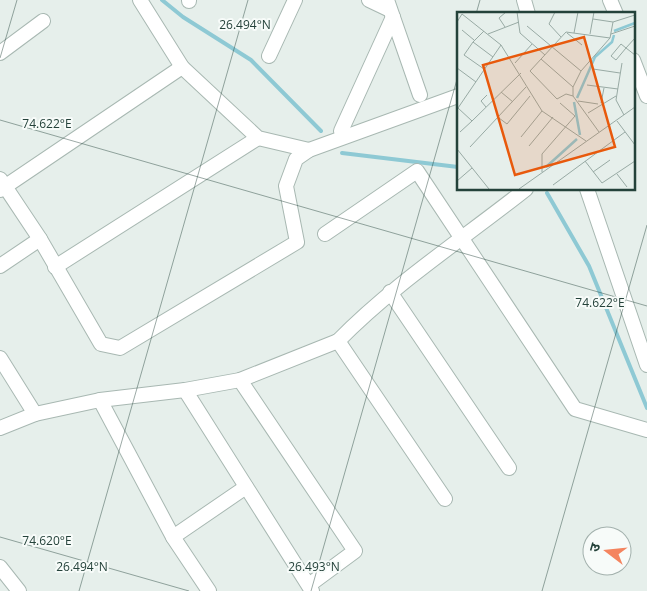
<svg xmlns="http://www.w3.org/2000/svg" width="647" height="591" viewBox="0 0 647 591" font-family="'Open Sans','Noto Sans Devanagari',sans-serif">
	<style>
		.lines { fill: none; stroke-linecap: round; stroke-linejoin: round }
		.stream { stroke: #8ec9d4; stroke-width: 4 }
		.minor-casing { stroke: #a8b8b2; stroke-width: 16 }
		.minor { stroke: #fff; stroke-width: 14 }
		.ticks { fill: none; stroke: #24423a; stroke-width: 1; stroke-opacity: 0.45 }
		.inset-river { fill: none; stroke: #8ec9d4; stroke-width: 2.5 }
		.inset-road { fill: none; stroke: #98aaa4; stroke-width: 1 }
		.view { fill: #e8590c; fill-opacity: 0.15; stroke: #e8590c; stroke-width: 2.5 }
		.inset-edge { fill: none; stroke: #24423a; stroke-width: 2.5 }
		.ticks-label { font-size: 12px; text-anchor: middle; fill: #24423a; stroke: #f7fbf9; stroke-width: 4; stroke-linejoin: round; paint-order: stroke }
	</style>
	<rect width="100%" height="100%" fill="#e6efeb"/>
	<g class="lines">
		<g class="stream">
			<polyline points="162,0 183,17 251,60 321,131"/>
			<polyline points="342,153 458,167"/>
			<polyline points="547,193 589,266 647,408"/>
		</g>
		<defs>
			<g id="minor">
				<polyline points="140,0 182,67 258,138 309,150"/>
				<polyline points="369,0 390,10"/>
				<polyline points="387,0 420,95"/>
				<polyline points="524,0 528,14"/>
				<polyline points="610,0 616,14"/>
				<polyline points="189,1 189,0"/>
				<polyline points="0,53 43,21"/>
				<polyline points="269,56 295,0"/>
				<polyline points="633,60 647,96"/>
				<polyline points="341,131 393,17"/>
				<polyline points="0,179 40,239 101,344 120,348 297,242 286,186 296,159 309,150 458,96"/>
				<polyline points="587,189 647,365"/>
				<polyline points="0,190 182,67"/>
				<polyline points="325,234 417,171 575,409 647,430"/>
				<polyline points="0,266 40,239"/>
				<polyline points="55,267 258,138"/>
				<polyline points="390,292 509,468"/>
				<polyline points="0,358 35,414"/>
				<polyline points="240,380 355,551 309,585"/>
				<polyline points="185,390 312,591"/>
				<polyline points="100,400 173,537 209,591"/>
				<polyline points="0,428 35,414 100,400 185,390 240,380 338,341"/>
				<path d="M 445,499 L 338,341 C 395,283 463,239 526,189"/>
				<polyline points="173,537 246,487"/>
				<polyline points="0,567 19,591"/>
			</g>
		</defs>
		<use href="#minor" class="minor-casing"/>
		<use href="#minor" class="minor"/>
	</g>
	<path class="ticks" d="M 476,14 L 480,0M 0,58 L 17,0M 0,120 L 647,306M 0,537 L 189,591M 79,591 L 248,0M 311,591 L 458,76M 542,591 L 647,225"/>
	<g transform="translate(457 12)">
		<rect width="178" height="178" fill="#e6efeb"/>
		<path class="inset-river" d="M 157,19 L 178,11M 120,86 L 138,45 L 155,30 L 157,23M 117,90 L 123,123M 89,155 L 120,127"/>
		<path class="inset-road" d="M 60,0 L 63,21 L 88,43M 98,0 L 92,12 L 104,25M 136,7 L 156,10 L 178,3M 0,10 L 5,2 L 44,33 L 85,99M 70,14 L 124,59M 48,15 L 42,6 L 49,0M 5,18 L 17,28M 27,19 L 16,30 L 36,45M 110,21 L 125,33M 117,21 L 121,0M 31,22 L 62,10M 133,22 L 137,0M 154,22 L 178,14M 178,26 L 169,36 L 159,48 L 154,44 L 164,32 L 169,36 L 178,43M 16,30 L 7,43 L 27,57M 84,47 L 116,75M 58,51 L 75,32M 165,51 L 159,88 L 167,103M 0,56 L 19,70M 136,57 L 163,61M 130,73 L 161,77M 44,80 L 56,90M 116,84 L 116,75 L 124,59 L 153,26 L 156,10M 121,89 L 141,92M 144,91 L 147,76M 29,95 L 24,89 L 30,83M 1,96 L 15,109 L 64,61M 1,96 L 44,33M 131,101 L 159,84M 42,106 L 50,112 L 73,84M 160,109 L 178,133M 3,120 L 15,109M 142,120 L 116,84 L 109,82 L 100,87 L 73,59 L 109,20 L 153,26M 64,125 L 85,99 L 129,129M 72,134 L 96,105M 13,135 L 69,75M 0,137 L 32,177M 128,149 L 145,171 L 178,149M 85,160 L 85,142 L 118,104 L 103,91M 136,160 L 153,148M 160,162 L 170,175M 0,169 L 15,156M 96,173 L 168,120M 62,177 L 178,95"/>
		<path class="view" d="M 127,25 L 158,135 L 58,163 L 26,53 Z"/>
		<rect width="178" height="178" class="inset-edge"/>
	</g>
	<g class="ticks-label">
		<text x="245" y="29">26.494°N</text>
		<text x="47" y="128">74.622°E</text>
		<text x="600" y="307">74.622°E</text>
		<text x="47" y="545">74.620°E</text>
		<text x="82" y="571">26.494°N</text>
		<text x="314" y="571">26.493°N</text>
	</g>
	<g transform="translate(607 551) rotate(286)"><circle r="24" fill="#f7fbf9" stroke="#a3b1ad"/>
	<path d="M0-4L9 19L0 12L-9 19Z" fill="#f4845f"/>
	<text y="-8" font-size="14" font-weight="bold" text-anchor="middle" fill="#24423a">उ</text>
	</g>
</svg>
